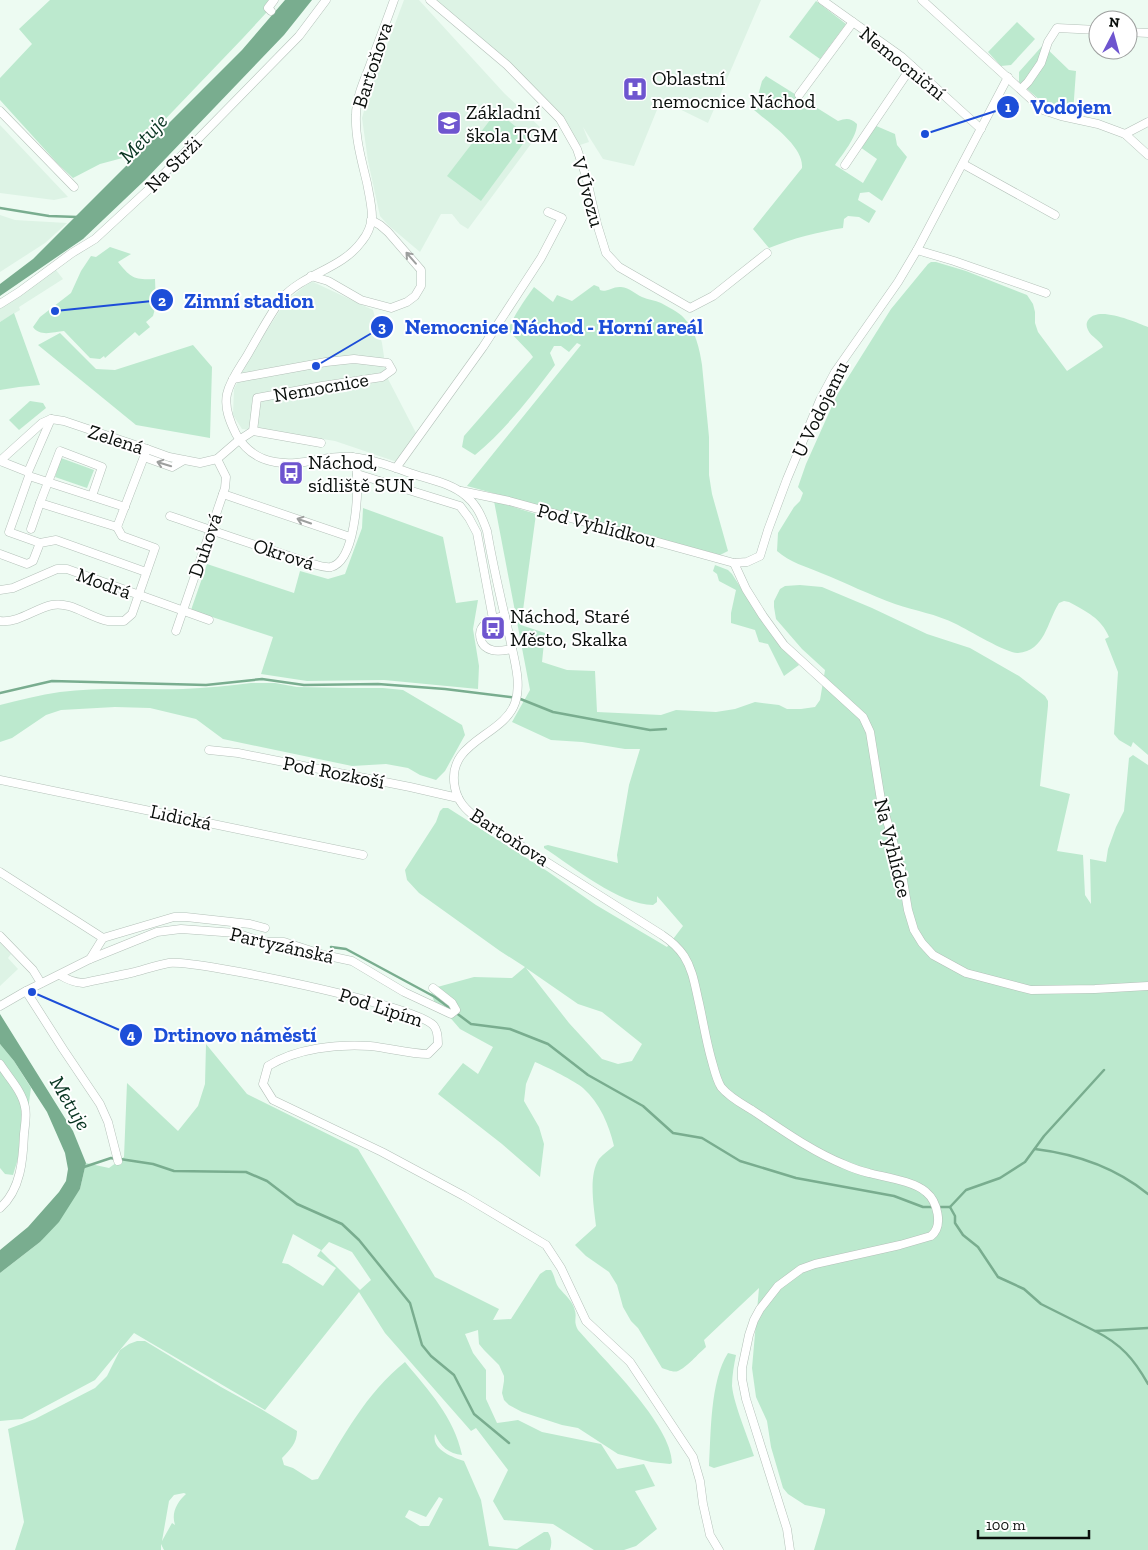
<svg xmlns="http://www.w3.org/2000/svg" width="1148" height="1550" viewBox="0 0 1148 1550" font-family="'Zilla Slab',serif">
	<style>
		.built { fill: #ddf3e5 }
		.green { fill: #bce9ce; fill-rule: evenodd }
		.water { fill: #79ad8f }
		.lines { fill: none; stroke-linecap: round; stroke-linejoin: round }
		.stream { stroke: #79ad8f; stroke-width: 2.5 }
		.minor-casing { stroke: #b4c1b9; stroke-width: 9 }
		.minor { stroke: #fff; stroke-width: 8 }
		.oneway { stroke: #9d9f9e }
		.labels { text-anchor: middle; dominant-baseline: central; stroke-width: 4; stroke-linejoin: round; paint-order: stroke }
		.street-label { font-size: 20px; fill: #0a0f0c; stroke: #fff }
		.poi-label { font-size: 20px; fill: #0a0f0c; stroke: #fff; text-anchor: start }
		.water-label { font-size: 21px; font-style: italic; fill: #083521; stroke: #fff }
		.leader { fill: none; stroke: #1d4ed8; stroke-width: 2 }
		.callout-dot { fill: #1d4ed8; stroke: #fff; stroke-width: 2 }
		.mark-label { font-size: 15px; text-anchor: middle; font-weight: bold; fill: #fff }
		.callout-label { font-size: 21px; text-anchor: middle; font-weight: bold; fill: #1d4ed8; stroke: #fff; stroke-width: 4; stroke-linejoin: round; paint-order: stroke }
	</style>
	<rect width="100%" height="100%" fill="#edfbf2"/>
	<g class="built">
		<polygon points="404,0 419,0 504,93 542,129 468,229 460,224 452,214 441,214 420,252 388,225 380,216 368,161 362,118 369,93"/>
		<polygon points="433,0 761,0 708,123 661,100 634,166 603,159 583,127 589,142 580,145 565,121"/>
		<polygon points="0,125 68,197 54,200 0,193"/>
		<polygon points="0,215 15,220 67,223 45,243 0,272"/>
		<polygon points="52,265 63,279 19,307 20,310 0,322 0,301"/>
		<polygon points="311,281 373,310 382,343 387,377 416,433 397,462 335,441 278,432 242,429 233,415 234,389 251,355 286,301"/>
		<polygon points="0,942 11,954 8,958 18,969 0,986"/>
	</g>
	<g class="green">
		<polygon points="50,0 278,0 243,38 130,156 100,164 73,178 59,165 0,100 0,78 32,44 19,29"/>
		<polygon points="816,1 846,24 820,59 789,37"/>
		<polygon points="1017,22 1035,39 1011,65 1001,66 988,52"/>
		<polygon points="1043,45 1069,70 1076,71 1073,113 1048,107 1019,82 1019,72"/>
		<path d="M 766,76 L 838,121 C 846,118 851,118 857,124 C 857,137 842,155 835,165 L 863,183 L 877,159 L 860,147 L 874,125 L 895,134 L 897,145 L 907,157 L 882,201 L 869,192 L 860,193 L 858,200 L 876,211 L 869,223 L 859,217 L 848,216 L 844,219 L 843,228 C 818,232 794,238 769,248 L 753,229 L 802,168 C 804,146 769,123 754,110 L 762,81 Z"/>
		<polygon points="497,111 528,137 481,201 447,176"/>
		<path d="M 110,247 L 131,254 L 118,262 C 131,278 134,280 155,279 L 156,305 L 153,316 L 146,322 L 150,327 L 139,336 L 135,332 L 105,358 L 104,356 L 100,359 L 90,358 L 64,331 C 53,332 40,337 33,327 L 40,317 L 71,293 L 81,271 L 91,256 L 96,257 Z"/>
		<path d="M 931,262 L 936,262 L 966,271 L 1027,295 L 1033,304 L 1035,312 L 1035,323 L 1038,332 L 1067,371 L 1103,347 C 1100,340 1091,337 1088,330 C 1086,326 1086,322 1089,319 C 1099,306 1135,322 1148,327 L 1148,755 L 1133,742 L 1131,747 L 1119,740 L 1114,734 L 1118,672 L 1105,639 L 1109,637 C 1101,618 1087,612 1069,602 L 1064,601 L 1059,603 C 1047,622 1045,651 1018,653 C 1008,654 968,630 956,624 C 936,614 916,611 895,604 C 870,595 846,583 821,573 C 807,567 789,562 777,551 L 778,533 L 794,507 L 800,501 L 803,493 L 798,487 L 806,464 L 837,395 L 891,309 L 928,264 Z"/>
		<path d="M 594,285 L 599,287 L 600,290 C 606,293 613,286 621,287 C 630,288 635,294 642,297 C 648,300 655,300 661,303 C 668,307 679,312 684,318 C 695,329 700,350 702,365 L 709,437 L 709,475 L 712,494 L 728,551 L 720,555 L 467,486 L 581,345 L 577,343 L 569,352 L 561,346 L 554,346 L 550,353 L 555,365 C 531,397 506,429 475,455 L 462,447 L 464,436 L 533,357 L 530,353 L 508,330 C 514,315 524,301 534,287 L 553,302 L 557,295 L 572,301 Z"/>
		<polygon points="14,313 40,385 19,387 0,390 0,322"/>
		<polygon points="60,333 96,369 115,370 193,345 212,367 210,438 136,425 38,345"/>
		<polygon points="30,401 43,403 46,408 19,430 9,420"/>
		<polygon points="61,458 94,470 87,488 55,477"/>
		<path d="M 494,501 L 536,514 L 521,625 L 545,633 L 542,662 L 567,670 L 595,671 L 597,712 L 661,715 L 676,710 L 716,712 L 735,709 L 755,702 L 779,705 L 787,709 L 801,709 L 815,707 L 820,700 L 825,670 L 802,649 L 776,619 L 774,607 L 774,601 L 780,589 L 785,586 L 800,585 L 822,587 L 872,608 L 927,634 L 970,648 L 1019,676 L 1045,696 L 1048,701 L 1048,706 L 1040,786 L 1070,794 L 1057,851 L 1083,855 L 1085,895 L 1091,904 L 1090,859 L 1106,862 L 1108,849 L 1116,827 L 1124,811 L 1129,758 L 1133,755 L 1148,765 L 1148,1550 L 814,1550 L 825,1513 L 825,1509 L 805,1505 L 788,1494 L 783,1488 L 771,1447 L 767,1421 L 756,1397 L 752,1368 L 759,1288 L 704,1340 L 706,1347 C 699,1353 686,1368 678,1371 C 673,1373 666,1369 662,1368 L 638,1328 L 631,1321 L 623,1307 L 617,1285 L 609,1272 L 586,1256 L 575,1245 L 596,1226 C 594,1207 588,1176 599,1159 C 603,1154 609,1150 614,1146 C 609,1125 600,1103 583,1088 C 575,1081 547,1067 535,1062 L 526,1084 L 524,1101 L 539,1127 L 544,1144 L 540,1177 L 502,1144 L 438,1094 L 463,1063 L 478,1074 L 493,1047 L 460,1029 L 441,1007 L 435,1004 L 430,989 L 474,977 L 512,978 L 525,967 L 500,951 L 419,893 L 407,880 L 405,870 L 436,822 L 440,811 L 443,808 L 448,808 L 547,871 L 596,905 L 667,947 L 683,926 L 657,896 L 657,902 L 653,905 C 620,905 572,866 544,848 L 544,846 L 548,845 L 618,863 L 617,855 L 629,785 L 640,749 L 625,749 L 582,742 L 551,740 L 512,722 L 530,690 ZM 526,968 L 578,1004 L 602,1012 L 642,1044 L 632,1061 L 618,1064 L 602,1059 L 569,1023 Z"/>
		<polygon points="363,508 443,537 456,603 478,600 473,629 479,666 478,689 384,680 307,681 261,674 273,637 191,610 207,564 294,593 300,571 328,579 345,574 362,528"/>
		<polygon points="715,565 728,570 732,574 768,630 776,641 799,665 784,676 768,644 759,642 755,630 731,623 731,613 736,590 719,581 717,574 713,571"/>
		<path d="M 251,683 L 275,683 L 297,687 L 350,688 L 383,688 L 403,690 L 462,725 L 465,735 L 445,771 L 436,780 L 420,775 L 408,768 L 386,764 L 352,766 L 223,739 L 196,719 L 150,708 L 115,707 L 61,710 L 46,715 L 12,738 L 0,742 L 0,705 C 20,700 40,695 60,692 C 101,687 142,690 183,689 C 206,688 229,686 251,683 Z"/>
		<polygon points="0,1044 14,1061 31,1088 24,1139 13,1175 5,1174 0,1168"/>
		<path d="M 206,1044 L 247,1094 L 358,1149 L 435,1277 L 499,1309 L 493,1320 L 511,1319 L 540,1274 L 546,1270 L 551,1270 C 555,1276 555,1283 559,1288 C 565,1295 573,1301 575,1311 C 577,1318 573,1321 578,1330 C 603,1359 672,1425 672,1463 L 670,1464 L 651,1462 L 618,1454 L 578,1428 L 562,1425 L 522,1412 L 509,1405 L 504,1400 L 502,1393 L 504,1381 L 504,1376 L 499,1365 L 484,1350 L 479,1344 L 478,1330 L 465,1334 L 473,1353 L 486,1370 L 486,1399 L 497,1423 L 518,1420 L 542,1432 L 601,1444 L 617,1469 L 644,1464 L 655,1486 L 635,1491 L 657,1529 L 636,1546 L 624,1550 L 594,1550 L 553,1524 L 504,1520 L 493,1501 L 508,1470 L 476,1428 L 471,1431 L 385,1333 L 359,1292 L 265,1410 L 134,1333 L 95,1380 L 22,1419 L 0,1421 L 0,1273 L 40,1242 L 80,1189 L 86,1163 L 109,1168 L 124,1157 L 127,1083 L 178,1131 L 198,1106 L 205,1084 ZM 293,1234 L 321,1250 L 317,1256 L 336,1268 L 323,1286 L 288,1264 L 282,1263 ZM 329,1242 L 352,1252 L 371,1280 L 360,1290 L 321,1251 Z"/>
		<path d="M 137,1341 L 145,1341 L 221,1387 L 261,1409 L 297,1431 C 297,1443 290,1450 282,1458 L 284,1465 L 293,1468 L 312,1480 L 318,1479 C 343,1437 366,1393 405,1362 C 429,1391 454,1417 462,1455 C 449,1454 440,1446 435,1434 C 431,1449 452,1457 464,1461 L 481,1500 L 489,1546 L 517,1549 L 544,1532 L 548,1532 C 552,1538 552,1544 550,1550 L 164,1550 L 161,1544 L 161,1550 L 15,1550 L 24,1522 L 8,1429 L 35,1419 L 95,1388 L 107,1376 L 120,1350 L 129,1344 ZM 184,1493 L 186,1494 C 177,1502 171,1513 175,1525 L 172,1523 L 162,1541 L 169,1501 L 174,1495 ZM 439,1497 L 443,1499 L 429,1526 L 420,1526 L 405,1517 L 409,1510 L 426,1517 Z"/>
		<path d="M 728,1353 L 736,1355 C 734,1365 732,1375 732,1386 C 734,1405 748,1437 754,1456 L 714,1468 L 709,1466 C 711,1434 710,1381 728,1353 Z"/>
	</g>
	<g class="water">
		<polygon points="285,0 312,0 284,35 145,180 83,239 0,296 0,284 33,259 242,50"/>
		<polygon points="0,1014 73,1131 86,1163 80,1189 59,1222 40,1242 0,1273 0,1250 28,1227 59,1192 66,1181 68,1169 65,1153 47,1112 14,1061 0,1044"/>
	</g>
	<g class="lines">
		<g class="stream">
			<polyline points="0,208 49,216 77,217"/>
			<polyline points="0,693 52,681 206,685 262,679 304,685 378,684 445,689 518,698 553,712 650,730 666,729"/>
			<polyline points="331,947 346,949 435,997 471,1024 510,1029 548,1044 588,1075 643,1106 673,1133 702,1138 740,1161 796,1178 894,1196 923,1207 933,1207"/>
			<path d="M 1035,1149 C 1076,1154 1116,1168 1148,1194"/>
			<polyline points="120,1159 153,1164 174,1171 246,1172 267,1181 297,1204 342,1224 359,1240 410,1303 422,1345 431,1356 454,1375 474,1414 509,1443"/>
			<polyline points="84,1167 111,1158 115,1159"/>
			<polyline points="938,1207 950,1207 955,1216 955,1223 963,1235 978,1247 998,1277 1024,1289 1041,1304 1095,1331 1148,1328"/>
			<polyline points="950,1207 966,1190 1000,1178 1025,1162 1044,1136 1104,1070"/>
			<path d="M 1095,1331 C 1121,1344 1134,1359 1148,1384"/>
		</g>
		<defs>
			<g id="minor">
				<path d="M 394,0 C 386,23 377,45 369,68 C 363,83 356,99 356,115 C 355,138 362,162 367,183 C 369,194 372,206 372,217 C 371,225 367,235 362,241 C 342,269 305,273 282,298 C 269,316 259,335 248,354 C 241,366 230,380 227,394 C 224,408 230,422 236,434 C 245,450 257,459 275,462 C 301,467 325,455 351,457 C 372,459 393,467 413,474 C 431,480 451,483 466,496 C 477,505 482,517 487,531 C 493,567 502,603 510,639 C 514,659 522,683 515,703 C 503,737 445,741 455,788 C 458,802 466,810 477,818 L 662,935 C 671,941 678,947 684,956 C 693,970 695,986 699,1003 C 703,1021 706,1040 711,1058 C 714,1068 716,1079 721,1087 C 729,1097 742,1104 752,1110 C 781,1129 811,1151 843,1164 C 852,1168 860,1171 869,1173 C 884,1177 914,1181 926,1192 C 937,1201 944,1226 931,1236 L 900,1245 L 815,1264 L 801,1269 L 778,1286 L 760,1309 L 754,1320 L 749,1335 L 742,1368 L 742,1379 L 746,1399 L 787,1529 L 790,1550"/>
				<polyline points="430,0 507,65 560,119 577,149 586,176 597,224 606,253 619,267 690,308 713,296 767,253"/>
				<polyline points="822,0 902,57 981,129"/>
				<polyline points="922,0 1043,110 1061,116 1098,124 1125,134 1148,122"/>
				<polyline points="271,11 268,8 274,0"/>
				<polyline points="1128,32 1148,33"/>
				<polyline points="1021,89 1028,82 1041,63 1048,42 1057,28 1098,30"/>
				<polyline points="799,95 853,22"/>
				<polyline points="0,111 74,187"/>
				<polyline points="1125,134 1148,155"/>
				<polyline points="963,164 1055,215"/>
				<polyline points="845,165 912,66"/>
				<polyline points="917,250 954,261 1046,293"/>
				<polyline points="311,276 328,281 361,300 391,308 407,302 415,296 421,286 421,270 388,232 380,225 371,220"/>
				<polyline points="0,304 19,292 72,253 95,239 148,190 299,36 326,0"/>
				<polyline points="253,431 321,443"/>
				<polyline points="144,457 172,467 184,460"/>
				<polyline points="0,461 42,423 51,419 64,421 147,449 169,457 200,463 217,459 239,440 253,431 257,398 322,386 382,377 392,370 388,363 354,359 326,362 233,379"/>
				<polyline points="0,461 28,472 29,476 125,507"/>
				<polyline points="396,468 483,347 541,258 562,218 548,212"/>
				<polyline points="28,472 51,419"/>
				<polyline points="357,474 460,506 469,518 477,533 493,619"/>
				<polyline points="29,476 9,532 40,543"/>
				<polyline points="461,491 509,501 734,563 747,562 760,556 768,530 787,479 820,400 835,372 898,282 917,250 1008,77"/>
				<polyline points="223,494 350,537"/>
				<polyline points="92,496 102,467 60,451 40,503 117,527 147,449"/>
				<path d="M 170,516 C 208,529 245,542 283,554 C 293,557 322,569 331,567 C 355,561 358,497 357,476 C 357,470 355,463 353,457"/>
				<polyline points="31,529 40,503"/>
				<polyline points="0,554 27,564 33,561 40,543 56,540 146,572"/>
				<polyline points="734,563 746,589 763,616 784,645 863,717 870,732 881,800 901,869 908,910 914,930 922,943 933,955 966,973 1031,990 1095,989 1148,986"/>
				<polyline points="0,590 13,588 57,569 67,569 209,620"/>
				<path d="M 505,616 C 492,618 476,625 481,640 C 482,645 487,649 492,650 C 499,652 505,650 512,649"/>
				<path d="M 0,621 C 19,623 34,609 52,605 C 71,601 90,618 108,621 C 113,621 119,621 124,621 L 132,614 L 155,548 L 122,536 L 117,527"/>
				<polyline points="176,631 225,488 226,477 217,459"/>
				<polyline points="209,750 238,753 410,787 458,798"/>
				<polyline points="0,780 363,855"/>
				<polyline points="0,872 103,938 90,959"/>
				<polyline points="0,936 33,970 41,983"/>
				<polyline points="103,938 174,917 186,917 250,924 265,928"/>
				<path d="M 60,975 C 68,980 73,982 83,983 C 101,979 118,976 135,972 C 146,969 158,965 169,963 C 199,960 419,1006 434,1026 C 438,1031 438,1039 438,1044 L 428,1054 C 409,1054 390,1048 370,1046 C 337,1044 297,1048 268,1066 L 263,1084 L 273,1100 L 382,1152 L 464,1196 L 546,1245 L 561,1268 L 586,1321 L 630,1362 L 693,1457 L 700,1481 L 703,1504 L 710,1535 L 719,1550"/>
				<polyline points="26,991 63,1049 100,1104 108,1122 118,1161"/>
				<polyline points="0,1006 26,991 90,959 157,932 181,929 236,933 263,942 284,942 324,955 352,961 404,992 451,1014 456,1010 452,1003 433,988"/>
				<path d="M 0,1064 C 9,1078 22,1091 25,1107 C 27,1115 25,1125 24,1134 C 23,1159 21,1190 0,1208"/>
			</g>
		</defs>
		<use href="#minor" class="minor-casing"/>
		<use href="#minor" class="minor"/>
	</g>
	<defs><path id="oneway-shaft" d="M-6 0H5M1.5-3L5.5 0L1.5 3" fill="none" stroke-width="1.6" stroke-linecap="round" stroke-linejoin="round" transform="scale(1.25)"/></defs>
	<g class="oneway">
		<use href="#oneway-shaft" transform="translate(411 258) rotate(-131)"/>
		<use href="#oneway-shaft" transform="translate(164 464) rotate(-163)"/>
		<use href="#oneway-shaft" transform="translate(304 521) rotate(-161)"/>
	</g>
	<defs>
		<symbol id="hospital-square" viewBox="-11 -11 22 22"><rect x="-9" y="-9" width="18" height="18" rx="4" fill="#6e55cf" stroke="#fff"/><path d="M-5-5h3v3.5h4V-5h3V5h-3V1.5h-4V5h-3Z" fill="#fff"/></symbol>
		<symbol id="school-square" viewBox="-11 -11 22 22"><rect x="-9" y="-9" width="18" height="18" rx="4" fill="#6e55cf" stroke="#fff"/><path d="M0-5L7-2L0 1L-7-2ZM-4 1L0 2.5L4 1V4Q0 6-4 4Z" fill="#fff"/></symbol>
		<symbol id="bus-square" viewBox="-11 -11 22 22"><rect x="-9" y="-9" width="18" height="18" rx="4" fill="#6e55cf" stroke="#fff"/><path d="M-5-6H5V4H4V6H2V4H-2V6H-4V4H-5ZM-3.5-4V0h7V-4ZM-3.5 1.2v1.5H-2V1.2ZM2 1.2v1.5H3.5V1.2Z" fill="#fff"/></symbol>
	</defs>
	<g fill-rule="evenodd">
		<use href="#hospital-square" x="621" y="75" width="28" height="28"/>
		<use href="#school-square" x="435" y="109" width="28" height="28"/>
		<use href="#bus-square" x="277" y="459" width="28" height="28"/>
		<use href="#bus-square" x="479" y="614" width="28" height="28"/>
	</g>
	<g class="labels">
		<g class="street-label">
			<text transform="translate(903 63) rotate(39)">Nemocniční</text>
			<text transform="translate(372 65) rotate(-72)">Bartoňova</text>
			<text transform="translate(173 164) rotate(-45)">Na Strži</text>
			<text transform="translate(588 192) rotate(74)">V Úvozu</text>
			<text transform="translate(321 387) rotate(-10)">Nemocnice</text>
			<text transform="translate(820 409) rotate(-64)">U Vodojemu</text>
			<text transform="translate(116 439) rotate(18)">Zelená</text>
			<text transform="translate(597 525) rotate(15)">Pod Vyhlídkou</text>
			<text transform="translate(205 545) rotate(-71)">Duhová</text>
			<text transform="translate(284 554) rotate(18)">Okrová</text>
			<text transform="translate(104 583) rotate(20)">Modrá</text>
			<text transform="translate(334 772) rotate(11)">Pod Rozkoší</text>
			<text transform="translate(181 817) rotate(12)">Lidická</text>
			<text transform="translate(510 837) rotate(33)">Bartoňova</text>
			<text transform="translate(893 848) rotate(76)">Na Vyhlídce</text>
			<text transform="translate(282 945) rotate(13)">Partyzánská</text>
			<text transform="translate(381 1007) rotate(18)">Pod Lipím</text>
		</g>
		<g class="poi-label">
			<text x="652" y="78">Oblastní<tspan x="652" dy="23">nemocnice Náchod</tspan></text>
			<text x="466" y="112">Základní<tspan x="466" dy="23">škola TGM</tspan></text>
			<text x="308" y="462">Náchod,<tspan x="308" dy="23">sídliště SUN</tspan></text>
			<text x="510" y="616">Náchod, Staré<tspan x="510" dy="23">Město, Skalka</tspan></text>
		</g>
		<g class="water-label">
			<text transform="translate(143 138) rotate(-46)">Metuje</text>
			<text transform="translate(71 1103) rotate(59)">Metuje</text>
		</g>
	</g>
	<path class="leader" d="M925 134L1008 107M55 311L162 300M316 366L382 327M32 992L131 1035"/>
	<g class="callout-dot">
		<circle cx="925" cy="134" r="5"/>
		<circle cx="55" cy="311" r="5"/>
		<circle cx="316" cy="366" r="5"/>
		<circle cx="32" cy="992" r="5"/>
		<circle cx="1008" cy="107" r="12"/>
		<circle cx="162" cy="300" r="12"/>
		<circle cx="382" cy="327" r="12"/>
		<circle cx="131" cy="1035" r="12"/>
	</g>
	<g class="mark-label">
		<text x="1008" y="112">1</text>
		<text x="162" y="306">2</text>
		<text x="382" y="332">3</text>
		<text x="131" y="1040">4</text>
	</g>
	<g class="callout-label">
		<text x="1071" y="114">Vodojem</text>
		<text x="249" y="308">Zimní stadion</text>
		<text x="554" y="334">Nemocnice Náchod - Horní areál</text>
		<text x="235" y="1042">Drtinovo náměstí</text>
	</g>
	<g transform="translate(1113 35) rotate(6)"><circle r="24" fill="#ffffff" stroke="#9d9f9e"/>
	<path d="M0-4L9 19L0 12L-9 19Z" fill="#6e55cf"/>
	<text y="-8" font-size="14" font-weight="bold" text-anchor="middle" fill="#0a0f0c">N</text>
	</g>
	<path d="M978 1530v8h111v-8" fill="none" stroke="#0a0f0c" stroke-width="2.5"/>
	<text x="986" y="1530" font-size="15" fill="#0a0f0c" stroke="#ffffff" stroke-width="4" paint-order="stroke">100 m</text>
</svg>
